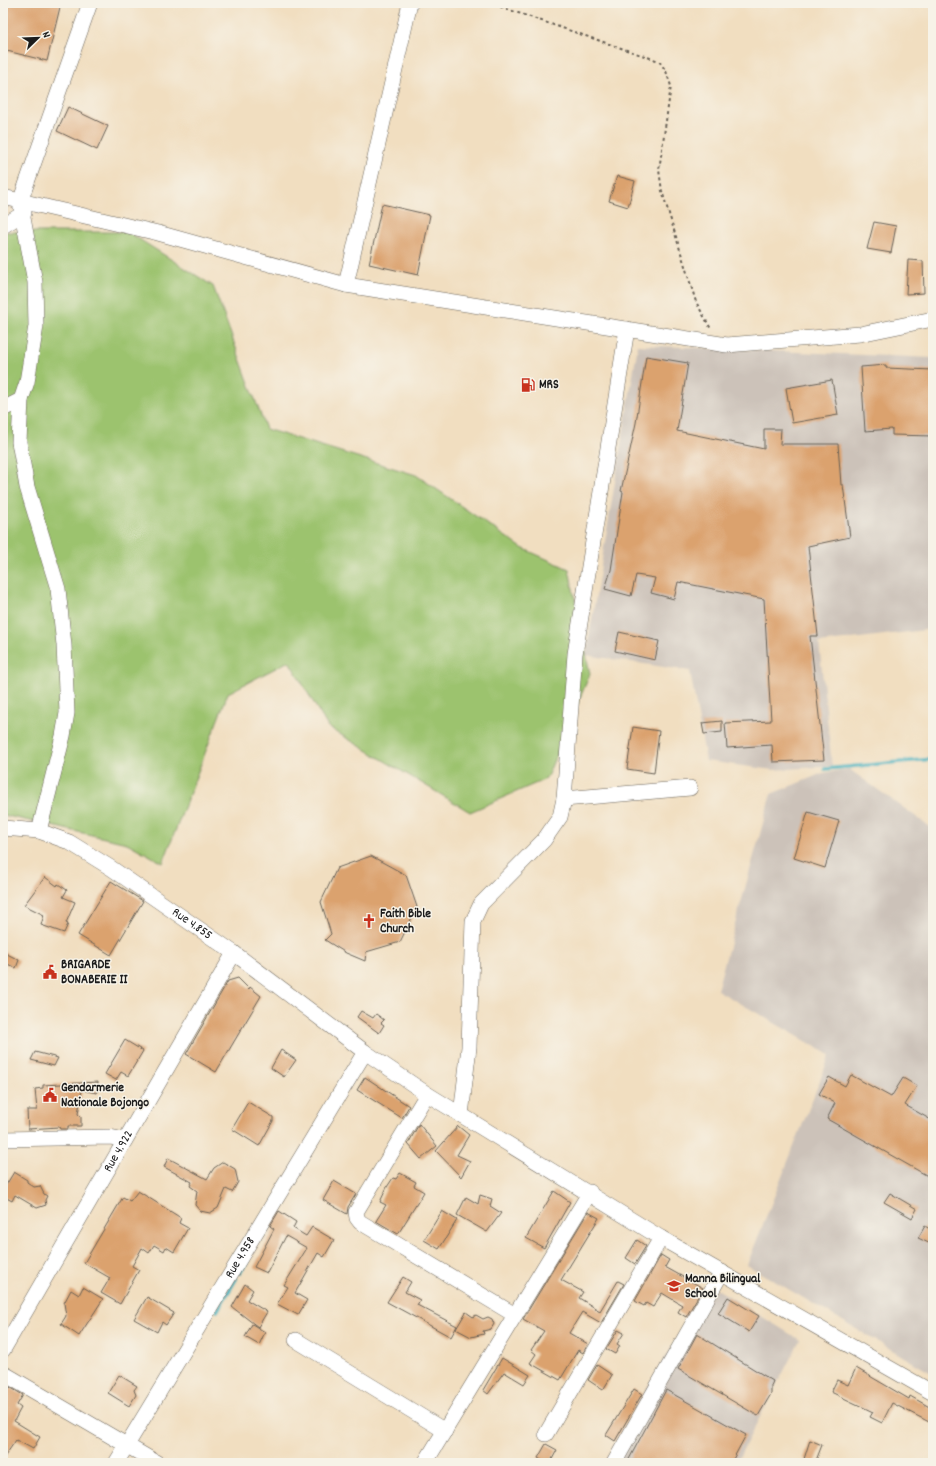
<svg xmlns="http://www.w3.org/2000/svg" width="936" height="1466" viewBox="0 0 936 1466" font-family="Dekko,sans-serif">
	<style>
		.industrial { fill: #ccc2b9 }
		.green { fill: #9cc36e; stroke: #5c7045 }
		.lines { fill: none; stroke-linecap: round; stroke-linejoin: round }
		.stream { stroke: #42b1be; stroke-width: 3.5 }
		.building { fill: #dba26e }
		.minor-casing { stroke: #676055; stroke-width: 16 }
		.path { stroke: #676055; stroke-width: 2; stroke-dasharray: 3 3; stroke-linecap: butt }
		.minor { stroke: #fff; stroke-width: 15 }
		.labels { text-anchor: middle; dominant-baseline: central; stroke-width: 3; stroke-linejoin: round; paint-order: stroke }
		.poi-label { font-size: 13px; font-weight: bold; fill: #1c1c1c; stroke: #f7f3e8; text-anchor: start }
		.street-label { font-size: 13px; fill: #1c1c1c; stroke: #f7f3e8 }
	</style>
	<rect width="100%" height="100%" fill="#f7f3e8"/>
	<filter id="ink" filterUnits="userSpaceOnUse"><feTurbulence type="fractalNoise" baseFrequency=".025" numOctaves="2"/><feDisplacementMap in="SourceGraphic" scale="8" xChannelSelector="R" yChannelSelector="G"/><feConvolveMatrix kernelMatrix="1 2 1 2 8 2 1 2 1" color-interpolation-filters="sRGB"/></filter>
	<filter id="wash" filterUnits="userSpaceOnUse"><feTurbulence type="fractalNoise" baseFrequency=".012" numOctaves="4" result="noise"/><feDisplacementMap in="SourceGraphic" scale="16" xChannelSelector="R" yChannelSelector="G"/><feGaussianBlur stdDeviation="0.9" result="paint"/><feColorMatrix in="noise" values="0 0 0 0 0 0 0 0 0 0 0 0 0 0 0 0 0 1.4 0 .05"/><feComposite in="paint" operator="in"/></filter>
	<g filter="url(#wash)">
		<rect width="100%" height="100%" fill="#f1dec0"/>
		<g class="industrial">
			<polygon points="638,345 933,358 933,629 819,643 832,766 773,770 706,761 690,671 586,655"/>
			<polygon points="849,769 933,829 933,1374 747,1265 830,1055 717,990 771,794 823,773"/>
			<polygon points="717,1289 800,1340 736,1463 604,1463 643,1394 674,1343"/>
		</g>
		<polygon class="green" points="3,232 128,232 213,286 266,429 416,475 522,548 569,569 590,674 546,779 470,812 328,727 289,661 228,693 163,863 127,843 3,815"/>
		<g class="lines">
			<g class="stream">
				<polyline points="825,769 933,759"/>
				<polyline points="240,1273 247,1261"/>
				<polyline points="217,1311 236,1279"/>
			</g>
		</g>
		<g id="blocks">
			<g class="building">
				<polygon points="3,3 61,3 47,61 3,50"/>
				<polygon points="68,107 108,126 97,150 57,131"/>
				<polygon points="617,176 635,181 628,207 609,201"/>
				<polygon points="382,204 430,215 418,275 369,264"/>
				<polygon points="874,222 896,226 891,253 867,249"/>
				<polygon points="908,260 923,261 924,293 906,294"/>
				<polygon points="646,356 688,363 677,431 764,449 764,429 781,429 780,444 838,444 841,485 843,485 850,537 808,546 818,636 810,636 824,760 773,762 772,745 727,748 725,723 771,721 764,599 678,582 674,599 651,593 655,578 636,575 631,596 605,589 611,570 623,492 621,491 636,423"/>
				<polygon points="886,365 886,368 933,370 933,436 892,435 892,429 865,431 861,367"/>
				<polygon points="832,380 838,415 792,423 786,388"/>
				<polygon points="619,632 659,641 655,660 615,651"/>
				<polygon points="722,721 722,732 704,734 702,723"/>
				<polygon points="633,727 659,731 654,773 627,769"/>
				<polygon points="808,812 839,821 825,868 794,858"/>
				<polygon points="371,856 406,875 417,907 400,942 366,952 365,961 346,953 325,940 331,934 321,902 337,868"/>
				<polygon points="45,877 57,886 58,884 67,890 63,897 75,902 66,923 68,924 64,933 41,925 44,915 24,905"/>
				<polygon points="111,881 143,901 111,955 78,935"/>
				<polygon points="3,952 19,960 16,968 3,962"/>
				<polygon points="238,978 249,989 250,987 261,996 216,1072 186,1054 228,981"/>
				<polygon points="361,1011 373,1018 376,1014 384,1020 381,1023 384,1025 379,1033 357,1017"/>
				<polygon points="125,1040 143,1051 128,1076 121,1072 116,1080 105,1074"/>
				<polygon points="281,1050 296,1060 284,1077 271,1068"/>
				<polygon points="35,1052 58,1058 54,1066 31,1060"/>
				<polygon points="851,1075 891,1097 903,1078 917,1086 905,1105 933,1121 933,1179 827,1119 835,1103 819,1094 829,1077 845,1086"/>
				<polygon points="365,1077 409,1106 402,1118 357,1090"/>
				<polygon points="98,1082 97,1093 82,1090 78,1114 81,1117 81,1126 68,1126 68,1129 60,1129 59,1127 28,1129 27,1110 37,1110 35,1089 43,1088 43,1085"/>
				<polygon points="248,1102 273,1117 273,1121 259,1146 232,1129"/>
				<polygon points="419,1124 437,1146 421,1159 408,1144"/>
				<polygon points="458,1126 469,1135 457,1155 470,1161 461,1177 436,1151"/>
				<polygon points="168,1158 207,1179 214,1168 223,1162 235,1169 238,1182 232,1192 226,1189 218,1208 210,1213 200,1211 195,1205 197,1191 190,1186 192,1182 164,1167"/>
				<polygon points="14,1172 27,1180 27,1182 34,1187 40,1186 44,1194 47,1196 45,1200 46,1205 37,1208 15,1195 12,1201 3,1196 3,1190"/>
				<polygon points="400,1173 416,1182 414,1186 424,1192 398,1234 376,1221 386,1205 380,1202 387,1187 393,1178 396,1179"/>
				<polygon points="334,1181 356,1194 348,1207 347,1214 323,1200"/>
				<polygon points="138,1191 181,1218 179,1223 188,1228 174,1252 166,1247 164,1251 154,1245 149,1253 142,1248 132,1266 139,1270 120,1304 101,1293 110,1278 84,1263 123,1197 130,1201"/>
				<polygon points="554,1191 570,1202 544,1248 526,1238"/>
				<polygon points="890,1193 917,1209 912,1218 884,1202"/>
				<polygon points="480,1195 492,1199 490,1206 501,1213 487,1232 457,1215 466,1197 478,1204"/>
				<polygon points="279,1211 296,1222 293,1228 306,1236 312,1227 334,1240 324,1257 318,1253 295,1293 307,1300 298,1315 277,1304 288,1287 284,1285 307,1248 286,1236 267,1273 254,1267 274,1229 270,1226"/>
				<polygon points="442,1211 457,1220 439,1249 424,1240"/>
				<polygon points="588,1212 599,1218 561,1280 583,1292 579,1298 600,1311 618,1281 624,1284 601,1323 582,1312 569,1333 588,1344 583,1353 578,1350 560,1380 530,1363 536,1354 531,1350 544,1331 523,1319"/>
				<polygon points="925,1226 933,1231 933,1245 918,1238"/>
				<polygon points="637,1240 646,1246 635,1264 626,1258"/>
				<polygon points="661,1255 669,1260 665,1267 703,1288 686,1317 678,1312 682,1305 662,1293 653,1307 646,1303 644,1306 635,1301"/>
				<polygon points="403,1277 411,1282 405,1292 420,1300 417,1305 457,1326 451,1337 387,1302"/>
				<polygon points="245,1284 253,1290 247,1300 267,1312 258,1327 232,1307"/>
				<polygon points="83,1287 103,1299 79,1336 61,1324 66,1316 64,1303 71,1290 79,1295"/>
				<polygon points="147,1297 174,1313 166,1325 162,1322 157,1332 134,1319"/>
				<polygon points="728,1297 759,1316 749,1332 718,1313"/>
				<polygon points="466,1312 473,1317 476,1315 483,1319 488,1317 492,1319 494,1324 491,1329 483,1331 484,1334 471,1337 456,1329"/>
				<polygon points="252,1324 265,1332 259,1345 245,1337"/>
				<polygon points="618,1330 624,1333 617,1344 620,1346 615,1354 606,1349"/>
				<polygon points="697,1334 773,1381 771,1386 771,1394 758,1416 678,1369"/>
				<polygon points="502,1358 530,1375 524,1384 504,1372 488,1394 483,1390"/>
				<polygon points="597,1365 612,1375 603,1390 588,1380"/>
				<polygon points="856,1368 909,1399 910,1396 933,1409 933,1424 892,1403 882,1423 870,1417 873,1412 831,1392 837,1380 848,1385"/>
				<polygon points="119,1375 137,1386 134,1390 136,1395 129,1406 108,1393"/>
				<polygon points="3,1383 23,1395 17,1405 21,1408 14,1421 40,1437 33,1449 16,1440 3,1459"/>
				<polygon points="634,1389 642,1394 615,1441 606,1435"/>
				<polygon points="666,1390 746,1435 731,1463 627,1463"/>
				<polygon points="810,1440 822,1445 815,1463 804,1459"/>
				<polygon points="546,1444 557,1450 550,1463 546,1463 538,1458"/>
			</g>
		</g>
	</g>
	<g filter="url(#ink)">
		<use href="#blocks" fill-opacity="0" stroke="#676055" stroke-width="1"/>
		<g class="lines">
			<defs>
				<g id="minor">
					<polyline points="3,197 158,233 346,285 727,345 860,334 933,319"/>
					<polyline points="3,226 24,213"/>
					<polyline points="346,285 410,3"/>
					<polyline points="3,409 21,400"/>
					<polyline points="564,799 690,788"/>
					<path id="s1" d="M 3,828 L 39,831 L 69,842 L 111,868 L 234,953 L 365,1052 L 427,1094 L 661,1238 L 933,1393"/>
					<polyline points="39,831 63,736 67,713 64,645 58,589 27,487 19,442 21,400 27,382 36,326 35,282 20,202 90,3"/>
					<polyline points="427,1094 356,1212 357,1218 360,1222 515,1315"/>
					<polyline points="461,1115 469,1047 473,921 481,904 544,840 560,817 564,799 575,654 627,329"/>
					<polyline points="3,1139 110,1137 125,1140"/>
					<polyline points="296,1340 445,1431"/>
					<path id="s2" d="M 3,1350 L 234,953"/>
					<polyline points="3,1373 157,1463"/>
					<polyline points="546,1434 661,1238"/>
					<path id="s3" d="M 116,1463 L 365,1052"/>
					<polyline points="425,1463 590,1192"/>
					<polyline points="614,1463 722,1272"/>
				</g>
			</defs>
			<use href="#minor" class="minor-casing"/>
			<polyline class="path" points="489,3 659,61 666,71 671,86 659,170 662,191 696,302 711,329"/>
			<use href="#minor" class="minor"/>
		</g>
	</g>
	<defs>
		<symbol id="fuel-bare" viewBox="-9 -9 18 18"><path d="M-5.5-6h7V0h2V4h1.3V-2.5L3-4.5l.8-.8L6-3V5H2.5V1h-1V6h-7ZM-4.2-4.7v3.2H.2V-4.7Z" fill="#c8321e" stroke="#f7f3e8" stroke-width="2.5" paint-order="stroke"/></symbol>
		<symbol id="church-bare" viewBox="-9 -9 18 18"><path d="M-1.2-6h2.4v3.5h3.3v2.4h-3.3V6h-2.4V-.1h-3.3v-2.4h3.3Z" fill="#c8321e" stroke="#f7f3e8" stroke-width="2.5" paint-order="stroke"/></symbol>
		<symbol id="civic-bare" viewBox="-9 -9 18 18"><path d="M-.6-6.5H3V-4.5H.6V-3L4-1V1h2V6H-6V1h2V-1L-.6-3ZM-1.2 2.5V6h2.4V2.5Z" fill="#c8321e" stroke="#f7f3e8" stroke-width="2.5" paint-order="stroke"/></symbol>
		<symbol id="school-bare" viewBox="-9 -9 18 18"><path d="M0-5L7-2L0 1L-7-2ZM-4 1L0 2.5L4 1V4Q0 6-4 4Z" fill="#c8321e" stroke="#f7f3e8" stroke-width="2.5" paint-order="stroke"/></symbol>
	</defs>
	<g fill-rule="evenodd">
		<use href="#fuel-bare" x="518" y="375" width="20" height="20"/>
		<use href="#church-bare" x="359" y="911" width="20" height="20"/>
		<use href="#civic-bare" x="40" y="962" width="20" height="20"/>
		<use href="#civic-bare" x="40" y="1085" width="20" height="20"/>
		<use href="#school-bare" x="664" y="1276" width="20" height="20"/>
	</g>
	<g class="labels">
		<g class="poi-label">
			<text x="539" y="385">MRS</text>
			<text x="380" y="914">Faith Bible<tspan x="380" dy="15">Church</tspan></text>
			<text x="61" y="965">BRIGARDE<tspan x="61" dy="15">BONABERIE II</tspan></text>
			<text x="61" y="1088">Gendarmerie<tspan x="61" dy="15">Nationale Bojongo</tspan></text>
			<text x="685" y="1279">Manna Bilingual<tspan x="685" dy="15">School</tspan></text>
		</g>
		<g class="street-label">
			<text stroke="none"><textPath href="#s1" startOffset="216">Rue 4.855</textPath></text>
			<text stroke="none"><textPath href="#s2" startOffset="230">Rue 4.922</textPath></text>
			<text stroke="none"><textPath href="#s3" startOffset="240">Rue 4.958</textPath></text>
		</g>
	</g>
	<rect width="936" height="1466" fill="none" stroke="#f7f3e8" stroke-width="16"/>
	<g transform="translate(38 38) rotate(67)" stroke="#f7f3e8" stroke-width="3" paint-order="stroke">
	<path d="M0-3L7 15L0 10L-7 15Z" fill="#1c1c1c"/>
	<text y="-6" font-size="11" font-weight="bold" text-anchor="middle" fill="#1c1c1c">N</text>
	</g>
</svg>
